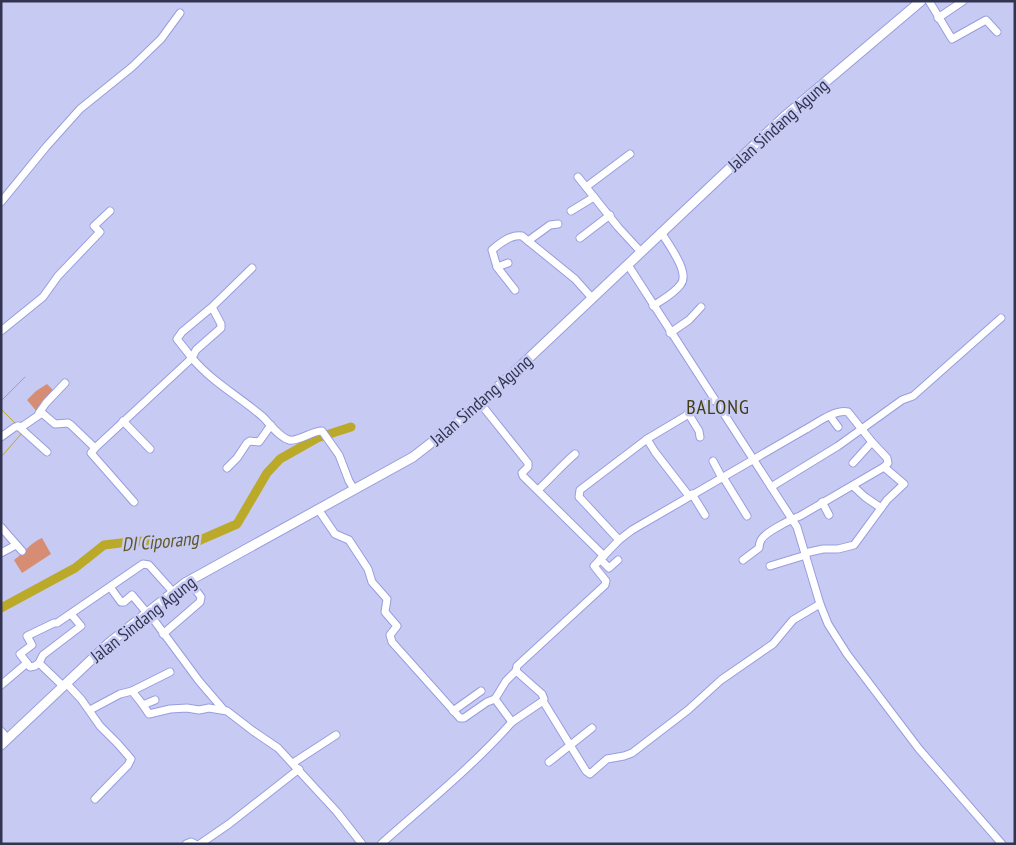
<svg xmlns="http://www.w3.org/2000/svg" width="1016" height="845" viewBox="0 0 1016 845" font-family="'PT Sans Narrow',sans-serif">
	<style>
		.green { fill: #d68d73 }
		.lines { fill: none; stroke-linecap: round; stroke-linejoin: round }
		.stream { stroke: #bba929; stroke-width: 1 }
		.river { stroke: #bba929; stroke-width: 9 }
		.minor-casing { stroke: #989dde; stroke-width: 9 }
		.major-casing { stroke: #989dde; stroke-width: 11 }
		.minor { stroke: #fff; stroke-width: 7 }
		.major { stroke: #fff; stroke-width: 9 }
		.labels { text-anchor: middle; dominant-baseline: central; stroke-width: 5; stroke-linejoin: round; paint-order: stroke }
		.street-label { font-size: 18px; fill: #32344f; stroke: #c7cbf4 }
		.water-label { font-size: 19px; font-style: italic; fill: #5f5828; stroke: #c7cbf4 }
		.quarter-label { font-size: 20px; letter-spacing: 1px; fill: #423c12; stroke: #c7cbf4 }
	</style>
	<rect width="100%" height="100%" fill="#c7cbf4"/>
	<g class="green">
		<polygon points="47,384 55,392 38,413 27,400 36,391"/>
		<path d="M 42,538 L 51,554 L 22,573 L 14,560 C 25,552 30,543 42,538 Z"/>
	</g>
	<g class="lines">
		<g class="stream">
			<polyline points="1,401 25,377"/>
			<polyline points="1,409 15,423"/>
			<polyline points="1,457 22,433"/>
		</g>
		<polyline class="river" points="1,608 75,568 104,545 137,541 166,542 198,541 237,524 267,473 280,459 317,438 351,427"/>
		<defs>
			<g id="minor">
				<polyline points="929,1 952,39 986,20 997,32"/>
				<polyline points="938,18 963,1"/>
				<polyline points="578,177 618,227 641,252"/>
				<polyline points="586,187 630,154"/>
				<polyline points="1,202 46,147 80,109 132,67 161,39 180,13"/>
				<polyline points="571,211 594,197"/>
				<polyline points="580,238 610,215"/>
				<polyline points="528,241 550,225 558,224"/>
				<polyline points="508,263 497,267 515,290"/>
				<polyline points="628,265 797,527 820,604 828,624 847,654 919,749 1002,844"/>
				<path d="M 497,267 L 492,250 C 500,243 511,234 522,236 L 575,279 L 592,298"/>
				<path d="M 653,306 C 662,300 675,293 681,284 C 690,272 668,244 661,232"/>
				<polyline points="212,307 182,332 177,339 192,358 196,350 221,328 221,324 212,307 252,268"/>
				<polyline points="1,331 43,297 58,276 100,232 94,226 110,211"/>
				<polyline points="670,333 689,320 701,307"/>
				<polyline points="480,403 528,463 528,467 522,473 523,476 604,556"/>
				<polyline points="39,413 46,403 65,383"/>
				<polyline points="688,413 699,431 700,437"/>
				<polyline points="830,416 838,427"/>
				<polyline points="123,421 150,449"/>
				<polyline points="18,426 47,452"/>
				<path d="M 1,437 L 15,427 L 23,426 L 42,413 L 55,424 L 68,423 L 71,425 L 95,448 L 192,358 C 212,382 240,397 263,417 C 270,424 279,437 289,440 C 299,442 311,431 322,431 L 339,455 L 349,481 L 354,489"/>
				<polyline points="647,439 655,452 689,496"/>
				<polyline points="95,448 91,453 134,502"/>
				<polyline points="713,461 722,478"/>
				<polyline points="853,463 872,442"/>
				<polyline points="227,468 237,458 247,443 250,441 259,442 271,425"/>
				<polyline points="723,477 747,516"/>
				<polyline points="853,486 865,497 881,508"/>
				<polyline points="771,487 838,446 902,400 913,396 1001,318"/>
				<path d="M 538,490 C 551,478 562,465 575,454"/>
				<polyline points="692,494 705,515"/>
				<polyline points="822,502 829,515"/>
				<polyline points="318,509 335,534 349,540 368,569 372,582 387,599 385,612 397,626 390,635 392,642 460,718 464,718 487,702 495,699 512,722 543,701 586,771 590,774 607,759 624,756 632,753 688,710 721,680 773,644 793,620 820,604"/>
				<polyline points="1,527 22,551"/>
				<polyline points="619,540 581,499 579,497 580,490 647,439 714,399"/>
				<polyline points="1,553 16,545"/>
				<polyline points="600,559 609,568 618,560"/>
				<path d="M 743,560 L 759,548 C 759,546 760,542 761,540 C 765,532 792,519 800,516 L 884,467 L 904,484 L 887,500 L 854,545 L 838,549 L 823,549 L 805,553"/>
				<polyline points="770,566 806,555"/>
				<polyline points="110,587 121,602 124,602 132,595 147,613"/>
				<polyline points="148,612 199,681 223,709"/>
				<polyline points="163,634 200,602 201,597 189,581"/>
				<polyline points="27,663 20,654 32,645 27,636 54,623 57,623 143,564 149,565 174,593"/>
				<polyline points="39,663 43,655 81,626 71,614"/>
				<polyline points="66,683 81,699 100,726 118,744 131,759 128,765 95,799"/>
				<polyline points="1,685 27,663 30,667 35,666 39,663 63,686"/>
				<polyline points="132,691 143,705 155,700"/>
				<polyline points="495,699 506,681 516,671"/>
				<path d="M 543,701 L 544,699 L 542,694 L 516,671 L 517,666 L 605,585 L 606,581 L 594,566 L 619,540 L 632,530 L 806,429 C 817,423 835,409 848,412 L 872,442 L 887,458 L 888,463 L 884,467"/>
				<polyline points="143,705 149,714 170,709 187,708 199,710 209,708 227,711 253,731 278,748 337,812 362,844"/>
				<polyline points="90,710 120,694 132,691 170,672"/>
				<polyline points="453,711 481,691"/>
				<polyline points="1,731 8,739"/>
				<polyline points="549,762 592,728"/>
				<polyline points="293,763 336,735"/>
				<polyline points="186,844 191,842 195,844"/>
				<polyline points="200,844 229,824 299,769"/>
				<path d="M 381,844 C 426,804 472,767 512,722"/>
			</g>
			<polyline id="major" points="1,745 109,643 185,583 413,457 467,415 510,376 784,117 921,1"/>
		</defs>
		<use href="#minor" class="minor-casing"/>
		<use href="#major" class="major-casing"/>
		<use href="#minor" class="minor"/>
		<use href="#major" class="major"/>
	</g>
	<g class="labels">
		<g class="street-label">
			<text transform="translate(778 125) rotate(-42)">Jalan Sindang Agung</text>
			<text transform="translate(481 400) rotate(-41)">Jalan Sindang Agung</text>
			<text transform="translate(143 619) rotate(-38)">Jalan Sindang Agung</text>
		</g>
		<g class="water-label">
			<text transform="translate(160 541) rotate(-5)">DI Ciporang</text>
		</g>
		<g class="quarter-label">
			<text x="718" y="407">BALONG</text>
		</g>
	</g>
	<rect width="1016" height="845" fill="none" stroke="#32344f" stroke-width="5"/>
</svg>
